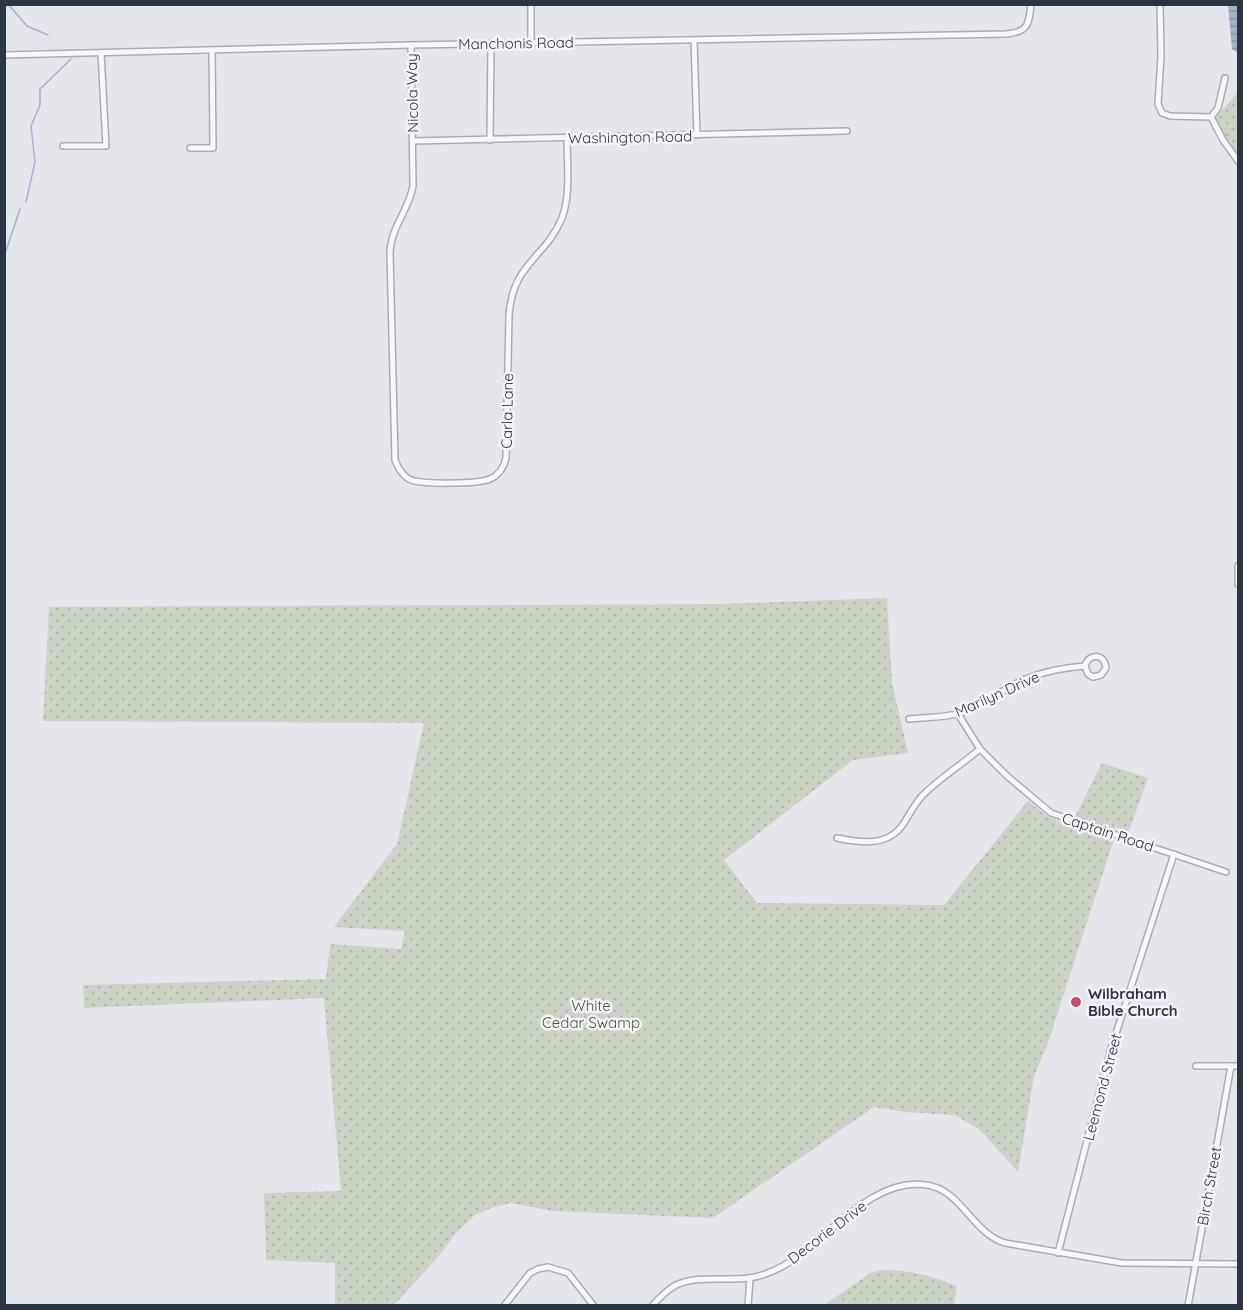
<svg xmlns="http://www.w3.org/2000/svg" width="1243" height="1310" viewBox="0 0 1243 1310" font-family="Quicksand,sans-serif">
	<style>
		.grass { fill: url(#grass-dots) }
		.water { fill: url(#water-rules) }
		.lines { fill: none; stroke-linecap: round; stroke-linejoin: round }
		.stream { stroke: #a0b6c8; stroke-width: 1.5 }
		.minor-casing { stroke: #a8adb4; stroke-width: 8 }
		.minor { stroke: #f6f7f9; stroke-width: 5 }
		.poi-dot { fill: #c84f6a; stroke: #f3f5f8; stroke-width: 2 }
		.labels { text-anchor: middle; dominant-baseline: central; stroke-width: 5; stroke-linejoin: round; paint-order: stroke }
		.street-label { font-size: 15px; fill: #2c3542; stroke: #f3f5f8 }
		.poi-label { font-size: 15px; font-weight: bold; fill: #2c3542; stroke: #f3f5f8; text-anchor: start }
		.park-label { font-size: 15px; fill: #435d39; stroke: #f3f5f8 }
	</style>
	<defs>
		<pattern id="grass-dots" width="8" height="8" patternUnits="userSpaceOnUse" patternTransform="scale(1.5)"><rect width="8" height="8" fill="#c9d4c4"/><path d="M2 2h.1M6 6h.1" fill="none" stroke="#adb7aa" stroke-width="1.8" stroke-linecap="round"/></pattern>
		<pattern id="water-rules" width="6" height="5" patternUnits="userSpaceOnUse" patternTransform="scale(1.5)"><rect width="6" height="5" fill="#a0b6c8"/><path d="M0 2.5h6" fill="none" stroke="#8395a4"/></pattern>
	</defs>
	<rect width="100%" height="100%" fill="#e3e6ea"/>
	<g class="grass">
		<polygon points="1238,92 1238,160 1213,121"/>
		<polygon points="887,598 892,683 908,753 853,760 724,860 757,903 944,905 1028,801 1047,816 1070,827 1102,763 1148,778 1129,831 1115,827 1113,842 1048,1043 1034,1076 1018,1172 980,1130 955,1115 905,1112 874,1107 713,1218 552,1211 511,1203 491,1208 475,1215 455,1234 439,1256 394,1305 335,1305 335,1263 266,1260 264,1193 341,1191 324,998 84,1008 83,985 326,979 330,944 401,949 405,931 334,927 397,844 424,723 43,721 49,607 719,604"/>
		<path d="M 882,1270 C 909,1270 932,1276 957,1286 L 954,1305 L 824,1305 L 872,1272 Z"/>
	</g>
	<polygon class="water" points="1228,5 1238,5 1238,53 1232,49"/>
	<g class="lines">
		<g class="stream">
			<polyline points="8,4 27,26 48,35"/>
			<polyline points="26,202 35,162 31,126 40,105 40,89 71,59"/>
			<polyline points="4,257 20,209"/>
		</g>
		<defs>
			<g id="minor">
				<polyline points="1160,4 1161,56 1158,104 1162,113 1170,116 1211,117"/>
				<polyline points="694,40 697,135"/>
				<polyline points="531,43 531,4"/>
				<path d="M 411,45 L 413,186 C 409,210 391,227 390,252 L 395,460 C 398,468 402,475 409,479 C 419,485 479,484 490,479 C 499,475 504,467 506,458 L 509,315 C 513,262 545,259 562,218 C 571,194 567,164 567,138"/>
				<path d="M 4,55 L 411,45 L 1006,34 C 1028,32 1029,25 1031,4"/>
				<polyline points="1211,117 1223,140 1238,161"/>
				<polyline points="1211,117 1218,108 1225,78"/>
				<polyline points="490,140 491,43"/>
				<polyline points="413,141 847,131"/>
				<polyline points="63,146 106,146 101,53"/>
				<polyline points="190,148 213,148 212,50"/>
				<polyline points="1238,566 1238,584"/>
				<polyline points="958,714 980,749 1007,776 1051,813 1226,872"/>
				<path d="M 909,719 C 925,717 944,718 960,713 C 979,707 996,695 1013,685 C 1035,673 1060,668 1085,666 C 1089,652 1105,654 1106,668 L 1101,675 L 1093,677 L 1088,674 L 1085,666"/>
				<path d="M 837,838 C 861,843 889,847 904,823 C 911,812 916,801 925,793 C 942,777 962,764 980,749"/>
				<polyline points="1196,1066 1238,1066"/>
				<polyline points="1058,1253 1110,1052 1174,854"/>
				<polyline points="504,1306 530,1273 538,1269 548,1267 568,1273 594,1306"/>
				<path d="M 652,1306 C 659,1298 667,1290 676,1285 C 697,1275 726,1281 748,1278 C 760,1277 772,1272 783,1266 C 826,1242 870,1177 926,1185 C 961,1189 972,1233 1005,1243 L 1122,1263 L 1238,1264"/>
				<polyline points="748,1306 750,1278"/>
				<polyline points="1188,1306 1231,1066"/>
			</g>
		</defs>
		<use href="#minor" class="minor-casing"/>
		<use href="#minor" class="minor"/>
	</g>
	<circle class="poi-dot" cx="1076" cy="1002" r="6"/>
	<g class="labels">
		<g class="street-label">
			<text transform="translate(516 43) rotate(-1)">Manchonis Road</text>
			<text transform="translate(412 93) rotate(-91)">Nicola Way</text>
			<text transform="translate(630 137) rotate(-1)">Washington Road</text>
			<text transform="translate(507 411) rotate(-89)">Carla Lane</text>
			<text transform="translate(997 694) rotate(-24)">Marilyn Drive</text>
			<text transform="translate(1108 832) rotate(18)">Captain Road</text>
			<text transform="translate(1102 1087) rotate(-75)">Leemond Street</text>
			<text transform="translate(1209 1186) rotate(-80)">Birch Street</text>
			<text transform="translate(827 1232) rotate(-37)">Decorie Drive</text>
		</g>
		<g class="poi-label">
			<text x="1088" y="993">Wilbraham<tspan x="1088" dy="17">Bible Church</tspan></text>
		</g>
		<g class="park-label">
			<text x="591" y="1005">White<tspan x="591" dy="17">Cedar Swamp</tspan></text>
		</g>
	</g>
	<rect width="1243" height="1310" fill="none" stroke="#2c3542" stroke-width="12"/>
</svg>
